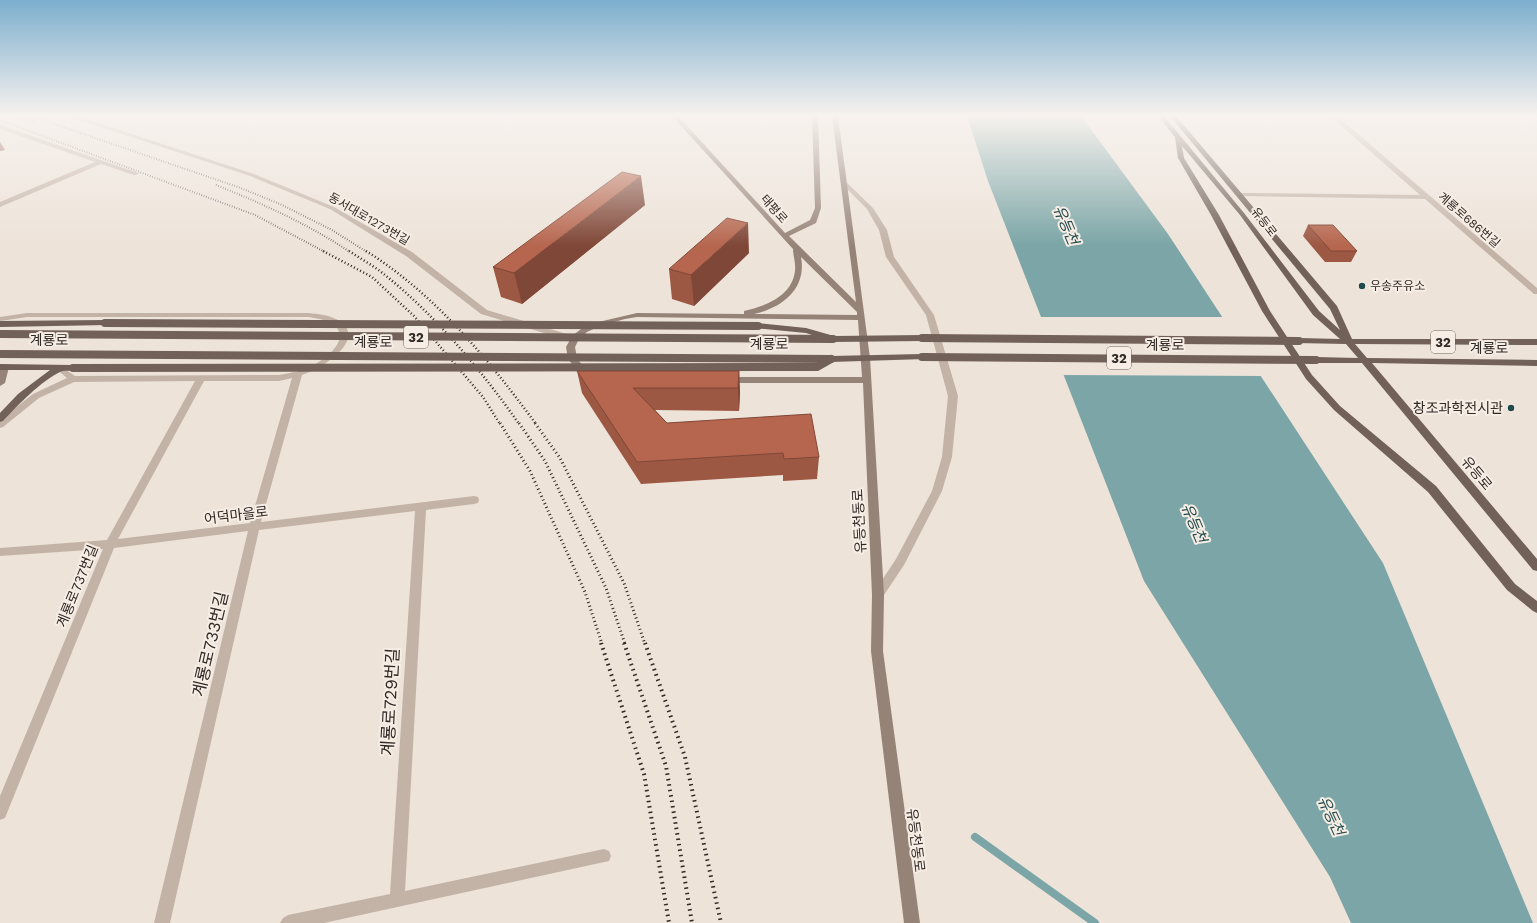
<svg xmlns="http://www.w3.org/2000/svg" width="1537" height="923" viewBox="0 0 1537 923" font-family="'Work Sans','Noto Sans KR',sans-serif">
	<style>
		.water { fill: #7ba5a6 }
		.pier { fill: #ede3d9 }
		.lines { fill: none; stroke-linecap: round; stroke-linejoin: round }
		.stream { stroke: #7ba5a6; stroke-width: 8 }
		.minor { fill: #c3b3a7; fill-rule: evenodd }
		.secondary { fill: #968378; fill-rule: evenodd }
		.primary { fill: #716159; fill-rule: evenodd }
		.rail-far3 { stroke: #312926; stroke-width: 2; stroke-dasharray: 0.5 2; stroke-linecap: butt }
		.rail-far2 { stroke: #312926; stroke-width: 2.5; stroke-dasharray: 1 2.5; stroke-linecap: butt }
		.rail-far1 { stroke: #312926; stroke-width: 3; stroke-dasharray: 1 3; stroke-linecap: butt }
		.rail { stroke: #312926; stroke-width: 4; stroke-dasharray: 1.5 4; stroke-linecap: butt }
		.primary-bridge { stroke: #716159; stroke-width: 8 }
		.wall { fill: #9d5843 }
		.shaded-wall { fill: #7f4737 }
		.building { fill: #b6664e; stroke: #7f4737 }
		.poi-dot { fill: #214a4c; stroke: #f6ede4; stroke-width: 1.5 }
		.labels { text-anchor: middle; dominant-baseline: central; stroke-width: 4; stroke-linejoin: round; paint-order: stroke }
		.far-street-label { font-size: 12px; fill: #312926; stroke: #f6ede4 }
		.far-poi-label { font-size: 12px; fill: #312926; stroke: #f6ede4; text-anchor: start }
		.shield { fill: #f6ede4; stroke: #6c645f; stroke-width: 1 }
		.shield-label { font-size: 13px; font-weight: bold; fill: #312926 }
		.street-label { font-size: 14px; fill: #312926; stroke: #f6ede4 }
		.poi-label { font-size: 14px; fill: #312926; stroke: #f6ede4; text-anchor: end }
		.water-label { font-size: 15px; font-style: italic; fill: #214a4c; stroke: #f6ede4 }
		.near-street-label { font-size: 17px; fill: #312926; stroke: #f6ede4 }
	</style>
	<rect width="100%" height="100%" fill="#ede3d9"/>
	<polygon class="water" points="967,116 1081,116 1168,234 1383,563 1533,923 1351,923 1330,877 1144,581 988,181"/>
	<polygon class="pier" points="1039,317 1225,317 1263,376 1062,375"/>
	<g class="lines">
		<polyline class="stream" points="975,837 1095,923"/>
		<g class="minor">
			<polygon points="67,116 77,116 254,174 334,207 412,252 487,310 570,335 571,337 570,339 564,339 481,314 406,256 330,209 250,176"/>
			<polygon points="1330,116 1337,116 1537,288 1537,294 1534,294 1425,199 1238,196 1238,194 1240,193 1420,195"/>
			<polygon points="0,125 138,173 139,174 134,175 101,164 0,207 0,202 95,162 0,129"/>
			<polygon points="841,181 845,181 873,208 887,230 894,257 934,315 958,396 952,457 942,491 904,565 882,598 878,600 874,598 872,595 896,559 932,491 942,457 948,396 926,315 886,257 879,230 867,209 841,183"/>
			<path d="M 27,313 L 309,313 C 318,314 328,315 336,319 C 372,338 320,370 302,375 L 261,522 L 474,496 L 478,497 L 479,500 L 478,503 L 474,504 L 426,510 L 405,891 L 604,849 L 609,851 L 611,856 L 609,861 L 324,923 L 280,923 L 283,918 L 288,915 L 390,894 L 415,511 L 259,530 L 170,923 L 154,923 L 248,531 L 114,548 L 5,818 L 0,820 L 0,796 L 103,549 L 0,556 L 0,548 L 107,540 L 195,381 L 74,382 L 39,398 L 3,427 L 0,428 L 0,420 L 33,394 L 67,378 L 55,368 L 59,365 L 75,376 L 279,375 C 290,373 302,371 312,366 C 323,360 348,343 337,328 C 332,320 318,319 309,317 L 27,317 L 0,321 L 0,317 ZM 292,378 L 250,523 L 118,539 L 204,381 L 279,381 Z"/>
		</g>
		<g class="secondary">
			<path d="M 672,116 L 678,116 L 785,233 L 810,220 L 815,208 L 812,116 L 818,116 L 821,208 L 816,223 L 789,236 L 856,302 L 832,116 L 838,116 L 870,358 L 884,595 L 883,651 L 920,923 L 904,923 L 871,651 L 872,595 L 863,383 L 727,383 L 722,380 L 727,377 L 862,377 L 858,320 L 637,317 L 625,319 L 600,326 L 587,332 L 579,339 L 575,347 L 577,358 L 587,372 L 586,374 L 580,374 L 568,359 L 566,347 L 572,336 L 581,329 L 594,323 L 637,313 L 744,314 L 744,311 C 766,306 792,296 795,271 C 796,263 793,256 793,249 ZM 801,257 L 857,312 L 857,315 L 754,314 C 782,308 807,289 801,257 Z"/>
			<polygon points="5,364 9,367 5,383 0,386 0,369 2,365"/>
		</g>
		<g class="primary">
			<polygon points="1158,116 1164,116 1244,213 1319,311 1340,330 1330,309 1170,116 1176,116 1337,306 1352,339 1537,339 1537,345 1355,344 1367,358 1537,360 1537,366 1372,363 1537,559 1537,571 1533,570 1362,363 1316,363 1312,360 1316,357 1358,358 1346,344 1296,343 1295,341 1299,338 1340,339 1313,315 1240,215 1182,146 1184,158 1219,215 1270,311 1312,375 1340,406 1436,486 1515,584 1537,601 1537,613 1533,611 1507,590 1428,492 1334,410 1306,379 1262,311 1211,215 1178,158 1175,137"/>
			<polygon points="105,320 109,323 108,325 0,327 0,321"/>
			<polygon points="758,323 806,328 834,336 922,335 926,338 922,341 833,342 806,333 755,328 754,326"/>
			<polygon points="922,354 925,355 926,357 925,359 831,362 827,359 831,356"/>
			<path d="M 0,364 L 73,365 L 77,368 C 73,373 66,369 60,372 C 40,382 19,404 3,421 L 0,422 L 0,413 L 18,394 L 50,370 L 0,370 Z"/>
		</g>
		<g class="rail-far3">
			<polyline points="16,116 37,123"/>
			<polyline points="31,116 238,187 280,204 332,230 367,252"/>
			<polyline points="0,120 255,215 325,252"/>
			<path d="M 216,185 C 263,204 308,224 350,252"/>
		</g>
		<g class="rail-far2">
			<polyline points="323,251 372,277 414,316 483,397 500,424"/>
			<path d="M 349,251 C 361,259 374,266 385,275 C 435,315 483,372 519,424"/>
			<path d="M 366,251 C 435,294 488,359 536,424"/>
		</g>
		<g class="rail-far1">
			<polyline points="500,423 530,471 585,592 602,644"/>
			<polyline points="519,423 545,461 606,588 625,644"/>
			<polyline points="535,423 560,458 624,583 645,644"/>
		</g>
		<g class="rail">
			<polyline points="601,643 644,774 669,923"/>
			<polyline points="624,643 666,766 692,923"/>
			<polyline points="645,643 685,757 721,923"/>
		</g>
		<g class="primary-bridge">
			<polyline points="105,323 758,326"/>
			<polyline points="0,334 833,339"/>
			<polyline points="922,338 1299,341"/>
			<polyline points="0,354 831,359"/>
			<polyline points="922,357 1316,360"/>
			<polyline points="73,368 817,367 831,359"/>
		</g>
	</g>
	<g class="wall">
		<polygon points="645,205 522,304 501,297 493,267"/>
		<polygon points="1308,225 1357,251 1351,262 1325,262 1303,236"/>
		<polygon points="749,253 694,306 672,299 669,269"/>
		<polygon points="577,371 739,371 740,393 739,411 655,410 667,423 819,457 817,479 783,481 783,475 641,484 582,393"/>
	</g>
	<g class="shaded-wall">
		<polygon points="0,142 5,150 0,151"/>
		<polygon points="641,176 645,205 522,304 514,273"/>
		<polygon points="748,223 749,253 694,306 691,275"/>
		<polygon points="739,371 740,393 739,411 738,388"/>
	</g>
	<g class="building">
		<polygon points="622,172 641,176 514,273 493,267"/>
		<polygon points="727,218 748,223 691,275 669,269"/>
		<polygon points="1308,225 1333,225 1357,251 1331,251"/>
		<polygon points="577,371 739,371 738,388 633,388 667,423 811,414 819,457 784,459 783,453 637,462"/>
	</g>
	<linearGradient id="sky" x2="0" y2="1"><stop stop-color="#7caece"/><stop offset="0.47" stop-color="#f7f2ee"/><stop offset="1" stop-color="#f7f2ee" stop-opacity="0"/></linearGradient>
	<rect width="1537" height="246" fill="url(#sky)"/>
	<g class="poi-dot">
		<circle cx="1362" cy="286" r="4"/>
		<circle cx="1511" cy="408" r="4"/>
	</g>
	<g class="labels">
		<g class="far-street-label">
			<text transform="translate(774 209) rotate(48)">태평로</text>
			<text transform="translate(369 219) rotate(30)">동서대로1273번길</text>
			<text transform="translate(1469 220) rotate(41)">계룡로686번길</text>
			<text transform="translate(1264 222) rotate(53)">유등로</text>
		</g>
		<g class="far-poi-label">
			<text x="1370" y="286">우송주유소</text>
		</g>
		<g class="shield">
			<rect x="404" y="326" width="24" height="22" rx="3"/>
			<rect x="1431" y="331" width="24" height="22" rx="3"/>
			<rect x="1107" y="347" width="24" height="22" rx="3"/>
		</g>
		<g class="shield-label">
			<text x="416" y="337">32</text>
			<text x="1443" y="342">32</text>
			<text x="1119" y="358">32</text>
		</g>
		<g class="street-label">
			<text x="49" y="340">계룡로</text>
			<text x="373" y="342">계룡로</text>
			<text x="769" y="344">계룡로</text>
			<text x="1165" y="345">계룡로</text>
			<text x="1489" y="348">계룡로</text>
			<text transform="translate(1477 473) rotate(50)">유등로</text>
			<text transform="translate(236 515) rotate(-7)">어덕마을로</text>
			<text transform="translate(859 521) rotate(-93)">유등천동로</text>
			<text transform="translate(77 586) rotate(-68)">계룡로737번길</text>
			<text transform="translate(916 840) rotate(83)">유등천동로</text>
		</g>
		<g class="poi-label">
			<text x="1503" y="408">창조과학전시관</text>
		</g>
		<g class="water-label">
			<text transform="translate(1066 225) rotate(67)">유등천</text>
			<text transform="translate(1194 523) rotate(67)">유등천</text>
			<text transform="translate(1331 816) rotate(65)">유등천</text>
		</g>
		<g class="near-street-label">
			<text transform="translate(210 644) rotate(-77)">계룡로733번길</text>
			<text transform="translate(390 702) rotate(-87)">계룡로729번길</text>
		</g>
	</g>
</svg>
